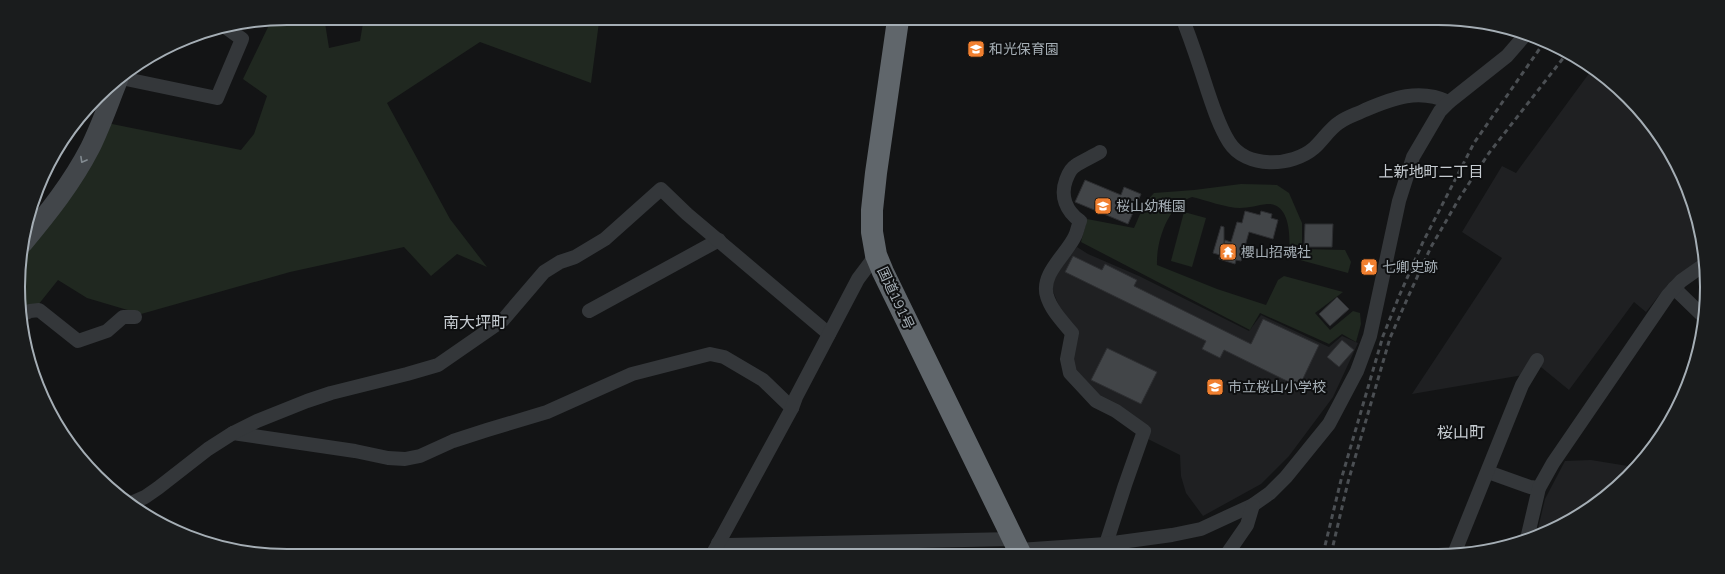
<svg xmlns="http://www.w3.org/2000/svg" width="1725" height="574" viewBox="0 0 1725 574" font-family="Mulish,'Noto Sans JP',sans-serif">
	<style>
		.built { fill: #1f2022 }
		.green { fill: #202820 }
		.building { fill: #424548; stroke: #2d2e31 }
		.lines { fill: none; stroke-linecap: round; stroke-linejoin: round }
		.street { stroke: #34373a; stroke-width: 14 }
		.secondary { stroke: #42464a; stroke-width: 20 }
		.highway { stroke: #60666b; stroke-width: 22 }
		.rail { stroke: #4b4f53; stroke-width: 3; stroke-dasharray: 5 4; stroke-linecap: butt }
		.oneway { stroke: #828a90 }
		.labels { text-anchor: middle; dominant-baseline: central; stroke-width: 4; stroke-linejoin: round; paint-order: stroke }
		.poi-label { font-size: 14px; fill: #a5aeb5; stroke: #0e0f10; text-anchor: start }
		.street-label { font-size: 14px; fill: #a5aeb5; stroke: #0e0f10 }
		.neighbourhood-label { font-size: 15px; fill: #c6ccd1; stroke: #0e0f10 }
		.quarter-label { font-size: 16px; fill: #c6ccd1; stroke: #0e0f10 }
		.rim { fill: none; stroke: #a5aeb5; stroke-width: 2 }
	</style>
	<rect width="100%" height="100%" fill="#131415"/>
	<g class="built">
		<polygon points="1593,68 1602,73 1640,109 1671,152 1693,200 1705,254 1665,288 1646,312 1634,302 1569,390 1536,363 1529,374 1412,394 1502,258 1462,232 1502,166 1516,173"/>
		<polygon points="1077,247 1088,254 1139,276 1249,331 1261,315 1329,347 1342,336 1358,343 1333,397 1289,456 1261,484 1203,516 1186,493 1181,476 1180,455 1148,439 1101,398 1072,365 1062,314 1051,286 1059,269"/>
		<polygon points="1591,460 1634,467 1616,489 1541,535 1536,537 1545,499 1565,461"/>
	</g>
	<g class="green">
		<polygon points="599,22 591,83 480,42 387,103 450,219 487,267 457,254 431,276 404,247 290,272 141,314 87,298 58,280 38,305 20,311 20,252 107,123 241,150 254,134 267,96 243,79 270,23 325,23 329,48 360,41 363,23"/>
		<path d="M 1241,184 L 1277,185 L 1289,193 L 1302,223 L 1302,249 L 1345,250 L 1351,262 L 1348,273 L 1289,257 C 1290,241 1292,203 1267,204 C 1258,205 1249,208 1240,208 C 1227,208 1205,200 1192,197 C 1168,204 1156,242 1157,265 L 1217,289 L 1266,305 L 1278,280 L 1284,276 L 1343,292 L 1315,313 L 1330,330 L 1353,311 L 1360,313 L 1361,324 L 1356,342 L 1342,334 L 1329,344 L 1260,313 L 1250,330 L 1081,242 L 1087,219 L 1134,228 L 1145,203 L 1154,193 L 1194,190 Z"/>
		<polygon points="1184,212 1206,218 1192,267 1171,261"/>
	</g>
	<g class="building">
		<polygon points="1085,180 1121,195 1124,187 1141,194 1128,224 1075,202"/>
		<polygon points="1245,211 1260,215 1261,211 1272,214 1271,218 1278,220 1273,239 1249,232 1241,261 1236,260 1235,264 1219,259 1220,255 1213,253 1221,226 1224,227 1224,243 1225,240 1231,242 1237,222 1242,223"/>
		<polygon points="1305,224 1333,224 1332,247 1304,247"/>
		<polygon points="1073,256 1102,270 1105,264 1137,280 1134,286 1251,344 1263,319 1319,345 1299,387 1224,350 1220,358 1202,349 1206,341 1065,272"/>
		<polygon points="1337,297 1349,309 1330,326 1319,314"/>
		<polygon points="1342,340 1354,350 1339,367 1327,357"/>
		<polygon points="1107,348 1157,372 1141,404 1091,380"/>
	</g>
	<g class="lines">
		<g class="street">
			<path d="M 1185,25 C 1193,46 1200,67 1207,89 C 1213,107 1219,126 1229,142 C 1246,169 1292,167 1314,148 C 1323,140 1330,128 1340,122 C 1347,117 1357,114 1365,110 C 1393,98 1419,88 1449,102"/>
			<polyline points="121,78 217,98 242,39 224,26"/>
			<path d="M 1100,152 C 1092,157 1082,161 1075,166 C 1070,169 1068,175 1066,180 C 1060,196 1066,211 1080,221 C 1078,226 1077,232 1075,236 C 1067,254 1040,274 1047,296 C 1051,310 1063,322 1072,333 L 1067,359 L 1070,373 L 1096,401 L 1116,411 L 1144,431 L 1125,485 L 1106,544"/>
			<polyline points="1674,288 1704,317"/>
			<polyline points="589,311 719,240"/>
			<polyline points="20,316 30,311 39,310 78,341 107,331 123,317 135,317"/>
			<polyline points="233,433 355,451 388,458 405,459 420,456 453,441 487,430 547,412 632,374 710,354 724,357 763,380 792,408"/>
			<polyline points="1488,472 1530,487 1539,488"/>
			<polyline points="129,504 145,497 158,488 208,449 233,433 257,421 307,401 331,393 407,374 438,365 503,320 544,272 560,262 575,257 605,239 661,189 687,214 829,334"/>
			<polyline points="1527,539 1539,488 1553,463 1668,295 1681,281 1705,264"/>
			<polyline points="718,543 728,545 1014,539"/>
			<polyline points="1019,550 1106,544 1172,535 1201,529 1253,505 1270,493 1286,477 1329,424 1357,371 1370,336 1399,201 1413,157 1440,111 1449,102 1507,56 1526,34"/>
			<polyline points="1227,554 1247,525 1253,505"/>
			<polyline points="1454,554 1522,385 1537,360"/>
			<polyline points="712,555 792,408 796,397 858,279 876,255"/>
		</g>
		<path class="secondary" d="M 23,243 C 48,213 72,183 90,148 C 101,126 109,102 118,80"/>
		<polyline class="highway" points="898,20 876,173 872,210 872,232 876,255 883,272 1021,555"/>
		<g class="rail">
			<polyline points="1323,554 1341,480 1383,336 1400,294 1423,242 1474,143 1545,41"/>
			<polyline points="1331,554 1348,482 1390,338 1408,297 1431,247 1460,197 1489,153 1568,52"/>
		</g>
	</g>
	<defs><path id="oneway-chevron" d="M-2-3.5L2.5 0L-2 3.5" fill="none" stroke-width="1.6" stroke-linecap="round" stroke-linejoin="round"/></defs>
	<use class="oneway" href="#oneway-chevron" transform="translate(83 160) rotate(119)"/>
	<defs>
		<symbol id="school-square" viewBox="-11 -11 22 22"><rect x="-9" y="-9" width="18" height="18" rx="4" fill="#f18030" stroke="#0e0f10"/><path d="M0-5L7-2L0 1L-7-2ZM-4 1L0 2.5L4 1V4Q0 6-4 4Z" fill="#fff"/></symbol>
		<symbol id="temple-square" viewBox="-11 -11 22 22"><rect x="-9" y="-9" width="18" height="18" rx="4" fill="#f18030" stroke="#0e0f10"/><path d="M0-6L5-2H3V0L6.5 2.5H4V6H1.5V3h-3V6H-4V2.5H-6.5L-3 0V-2H-5Z" fill="#fff"/></symbol>
		<symbol id="sight-square" viewBox="-11 -11 22 22"><rect x="-9" y="-9" width="18" height="18" rx="4" fill="#f18030" stroke="#0e0f10"/><path d="M0-6L1.8-2.2L6-1.7L2.9 1.2L3.7 5.4L0 3.3L-3.7 5.4L-2.9 1.2L-6-1.7L-1.8-2.2Z" fill="#fff"/></symbol>
	</defs>
	<g fill-rule="evenodd">
		<use href="#school-square" x="966" y="39" width="20" height="20"/>
		<use href="#school-square" x="1093" y="196" width="20" height="20"/>
		<use href="#temple-square" x="1218" y="242" width="20" height="20"/>
		<use href="#sight-square" x="1359" y="257" width="20" height="20"/>
		<use href="#school-square" x="1205" y="377" width="20" height="20"/>
	</g>
	<g class="labels">
		<g class="poi-label">
			<text x="989" y="49">和光保育園</text>
			<text x="1116" y="206">桜山幼稚園</text>
			<text x="1241" y="252">櫻山招魂社</text>
			<text x="1382" y="267">七卿史跡</text>
			<text x="1228" y="387">市立桜山小学校</text>
		</g>
		<g class="street-label">
			<text transform="translate(896 298) rotate(65)">国道191号</text>
		</g>
		<g class="neighbourhood-label">
			<text x="1431" y="171">上新地町二丁目</text>
		</g>
		<g class="quarter-label">
			<text x="475" y="322">南大坪町</text>
			<text x="1461" y="432">桜山町</text>
		</g>
	</g>
	<path d="M0 0H1725V574H0ZM287 25H1438A262 262 0 0 1 1700 287V287A262 262 0 0 1 1438 549H287A262 262 0 0 1 25 287V287A262 262 0 0 1 287 25Z" fill="#1a1c1d" fill-rule="evenodd"/>
	<path class="rim" d="M287 25H1438A262 262 0 0 1 1700 287V287A262 262 0 0 1 1438 549H287A262 262 0 0 1 25 287V287A262 262 0 0 1 287 25Z"/>
</svg>
